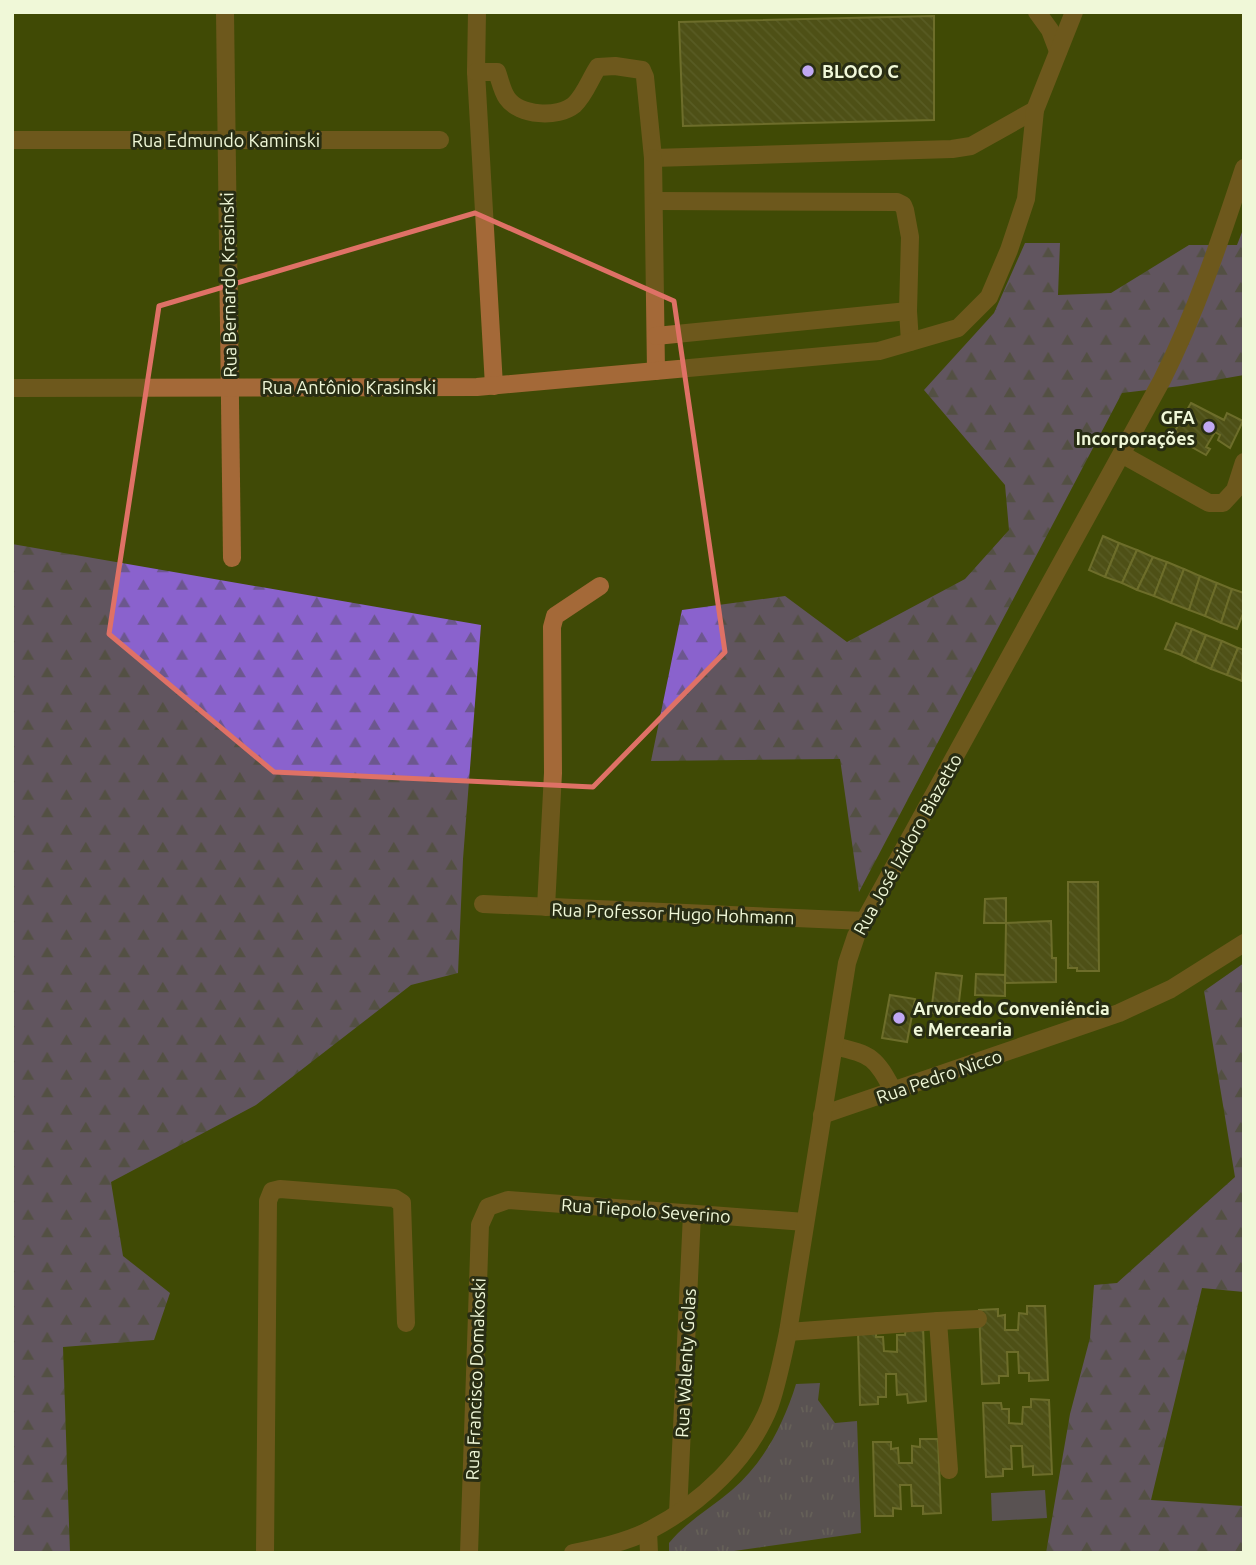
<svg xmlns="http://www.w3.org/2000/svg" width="1256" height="1565" viewBox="0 0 1256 1565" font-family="Ubuntu,sans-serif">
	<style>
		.grass { fill: url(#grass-tufts) }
		.forest { fill: url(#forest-firs) }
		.pitch { fill: #795baf }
		.building { fill: url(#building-back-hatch); stroke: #a49857; stroke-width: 2 }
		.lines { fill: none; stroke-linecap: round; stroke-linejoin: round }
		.minor { stroke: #a46938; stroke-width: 18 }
		.marked { fill: none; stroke: #df7166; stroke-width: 5; stroke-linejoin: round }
		.poi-dot { fill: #c0a8f3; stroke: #282d13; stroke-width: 2.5 }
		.labels { text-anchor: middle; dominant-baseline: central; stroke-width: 6; stroke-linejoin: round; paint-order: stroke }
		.poi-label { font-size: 18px; font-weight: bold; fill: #f0f8d8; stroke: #282d13; text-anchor: start }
		.street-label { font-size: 18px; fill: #f0f8d8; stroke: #282d13 }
	</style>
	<defs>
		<pattern id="grass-tufts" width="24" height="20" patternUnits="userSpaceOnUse" patternTransform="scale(1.75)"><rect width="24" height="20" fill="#795baf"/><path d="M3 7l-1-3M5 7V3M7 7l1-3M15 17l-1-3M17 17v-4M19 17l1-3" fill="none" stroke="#937bbd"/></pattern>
		<pattern id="forest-firs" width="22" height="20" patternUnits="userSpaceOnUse" patternTransform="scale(1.75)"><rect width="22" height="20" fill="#8a62cd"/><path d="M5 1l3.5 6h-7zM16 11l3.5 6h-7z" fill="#6c578e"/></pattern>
		<pattern id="building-back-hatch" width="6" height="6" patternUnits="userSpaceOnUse" patternTransform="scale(1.75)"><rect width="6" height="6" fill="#5f572a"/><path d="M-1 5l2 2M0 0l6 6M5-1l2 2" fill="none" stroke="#767048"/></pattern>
	</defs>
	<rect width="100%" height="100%" fill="#404a06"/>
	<path class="grass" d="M 820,1383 L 818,1400 L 835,1423 L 857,1421 L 861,1533 L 720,1553 L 669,1553 L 669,1543 C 686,1522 711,1508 732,1490 C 764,1463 784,1423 796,1384 Z"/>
	<g class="forest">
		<polygon points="1244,227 1244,375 1181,386 1122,393 859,892 840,759 651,761 682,610 785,596 847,642 965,579 1009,530 1005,485 924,390 994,313 1025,243 1060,243 1058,295 1111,293 1189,245 1237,245"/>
		<polygon points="12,544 481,625 463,859 458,973 411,985 256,1105 111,1182 123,1256 170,1293 154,1340 63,1347 70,1553 12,1553"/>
		<polygon points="1244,963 1244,1292 1202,1288 1151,1500 1244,1506 1244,1553 1046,1553 1070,1414 1090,1338 1094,1285 1117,1283 1235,1177 1204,991"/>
	</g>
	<polygon class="pitch" points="1045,1490 1047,1518 992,1521 991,1493"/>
	<g class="building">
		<polygon points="934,16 934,120 683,126 679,22"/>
		<polygon points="1191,403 1224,420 1227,413 1243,421 1230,448 1218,440 1220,435 1215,432 1206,447 1210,449 1206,455 1172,436"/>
		<polygon points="1103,536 1119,543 1105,577 1089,570"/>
		<polygon points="1119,543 1137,550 1122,583 1105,577"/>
		<polygon points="1137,550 1153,557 1137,590 1122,583"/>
		<polygon points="1153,557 1167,562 1154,596 1137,590"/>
		<polygon points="1167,562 1184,569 1171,603 1154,596"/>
		<polygon points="1184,569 1200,576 1189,610 1171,603"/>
		<polygon points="1200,576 1217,583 1205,616 1189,610"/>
		<polygon points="1217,583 1232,589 1221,623 1205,616"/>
		<polygon points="1232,589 1244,593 1244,611 1237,629 1221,623"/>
		<polygon points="1176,623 1192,629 1181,655 1165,649"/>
		<polygon points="1192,629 1206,635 1195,662 1181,655"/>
		<polygon points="1206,635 1222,641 1211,669 1195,662"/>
		<polygon points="1222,641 1238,648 1227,675 1211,669"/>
		<polygon points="1238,648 1244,650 1242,681 1227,675"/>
		<polygon points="1068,882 1098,882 1099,971 1077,971 1077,968 1068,968"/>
		<polygon points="1006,898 1006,923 984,923 985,899"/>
		<polygon points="1051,921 1052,958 1056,958 1056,982 1005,983 1006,923"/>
		<polygon points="936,973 962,976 958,1010 946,1009 946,1014 931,1013"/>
		<polygon points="976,974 1005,975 1005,996 975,995"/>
		<polygon points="890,995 915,999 907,1042 882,1038"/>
		<polygon points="1027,1306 1045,1306 1048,1380 1029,1381 1029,1373 1019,1373 1018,1352 1007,1352 1008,1376 999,1376 999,1383 982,1384 979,1310 998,1309 998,1316 1005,1315 1005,1330 1018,1330 1019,1313 1027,1314"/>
		<polygon points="906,1327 923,1327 926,1401 908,1403 907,1394 897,1395 896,1374 886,1374 886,1397 878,1397 878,1404 860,1405 858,1331 876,1331 876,1337 883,1337 884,1351 897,1352 897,1335 905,1335"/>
		<polygon points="1031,1399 1049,1400 1052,1474 1033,1475 1033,1466 1023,1467 1022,1446 1011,1446 1012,1469 1003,1469 1003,1476 986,1477 983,1403 1001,1403 1002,1409 1009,1409 1009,1423 1022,1424 1023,1407 1031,1407"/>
		<polygon points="920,1439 938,1439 941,1513 923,1514 923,1506 912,1506 911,1485 900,1485 901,1509 893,1508 893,1516 875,1516 873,1442 891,1442 891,1449 898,1448 899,1463 912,1463 912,1446 920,1447"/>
	</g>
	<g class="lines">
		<g class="minor">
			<polyline points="225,12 232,558"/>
			<polyline points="477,12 476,72 494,386"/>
			<polyline points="1037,12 1050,30 1058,51"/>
			<path d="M 476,72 L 497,72 C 500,80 502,91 507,98 C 519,116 558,118 574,105 C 585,95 590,79 598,67 L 615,66 L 642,70 L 645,77 L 653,158 L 952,149 L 971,146 L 1035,110"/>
			<polyline points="12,140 440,140"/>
			<polyline points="653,158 656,371"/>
			<polyline points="655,201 897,202 903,205 905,210 910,237 908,311 910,342"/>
			<polyline points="656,336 908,311"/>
			<polyline points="12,388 477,387 879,351 958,328 989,297 1009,250 1026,199 1035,110 1074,12"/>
			<polyline points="1123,455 1209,503 1223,503 1235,490 1244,462"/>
			<polyline points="483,904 864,921"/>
			<polyline points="546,907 553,773 552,627 555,616 600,586"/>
			<path d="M 834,1046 C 873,1055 875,1057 894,1092"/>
			<polyline points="822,1115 1119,1013 1171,989 1244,943"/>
			<polyline points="938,1321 978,1319"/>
			<polyline points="788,1332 938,1321 949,1470"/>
			<polyline points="678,1513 692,1214"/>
			<polyline points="648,1531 649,1553"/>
			<polyline points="265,1553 268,1201 272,1191 280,1189 394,1198 402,1203 406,1323"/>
			<polyline points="469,1553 480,1225 488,1207 508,1200 805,1222"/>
			<path d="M 573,1553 C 598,1548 627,1542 650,1530 C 700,1504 749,1459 770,1405 C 778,1381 783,1356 788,1332 L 847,963 L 856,936 L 1162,380 C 1196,312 1220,241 1244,168"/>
		</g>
	</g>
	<path d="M0 0H1256V1565H0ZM 475,213 L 674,301 L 725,652 L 593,787 L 274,772 L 109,634 L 159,306 Z" fill="#404a06" fill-opacity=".55" fill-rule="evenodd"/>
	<path class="marked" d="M 475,213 L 674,301 L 725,652 L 593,787 L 274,772 L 109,634 L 159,306 Z"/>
	<g class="poi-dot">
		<circle cx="808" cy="71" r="7"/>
		<circle cx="1209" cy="427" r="7"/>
		<circle cx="899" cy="1018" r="7"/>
	</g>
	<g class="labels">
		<g class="poi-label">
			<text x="822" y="71">BLOCO C</text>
			<text x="1195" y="417" text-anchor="end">GFA<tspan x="1195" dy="21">Incorporações</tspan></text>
			<text x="913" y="1008">Arvoredo Conveniência<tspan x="913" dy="21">e Mercearia</tspan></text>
		</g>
		<g class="street-label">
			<text x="226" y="140">Rua Edmundo Kaminski</text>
			<text transform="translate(228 285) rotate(-91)">Rua Bernardo Krasinski</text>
			<text x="349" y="387">Rua Antônio Krasinski</text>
			<text transform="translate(907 844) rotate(-61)">Rua José Izidoro Biazetto</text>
			<text transform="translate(673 913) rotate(2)">Rua Professor Hugo Hohmann</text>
			<text transform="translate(939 1076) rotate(-19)">Rua Pedro Nicco</text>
			<text transform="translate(646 1210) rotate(4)">Rua Tiepolo Severino</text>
			<text transform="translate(685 1363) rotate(-87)">Rua Walenty Golas</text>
			<text transform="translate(475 1379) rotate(-88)">Rua Francisco Domakoski</text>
		</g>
	</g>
	<rect width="1256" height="1565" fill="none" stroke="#f0f8d8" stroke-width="28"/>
</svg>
